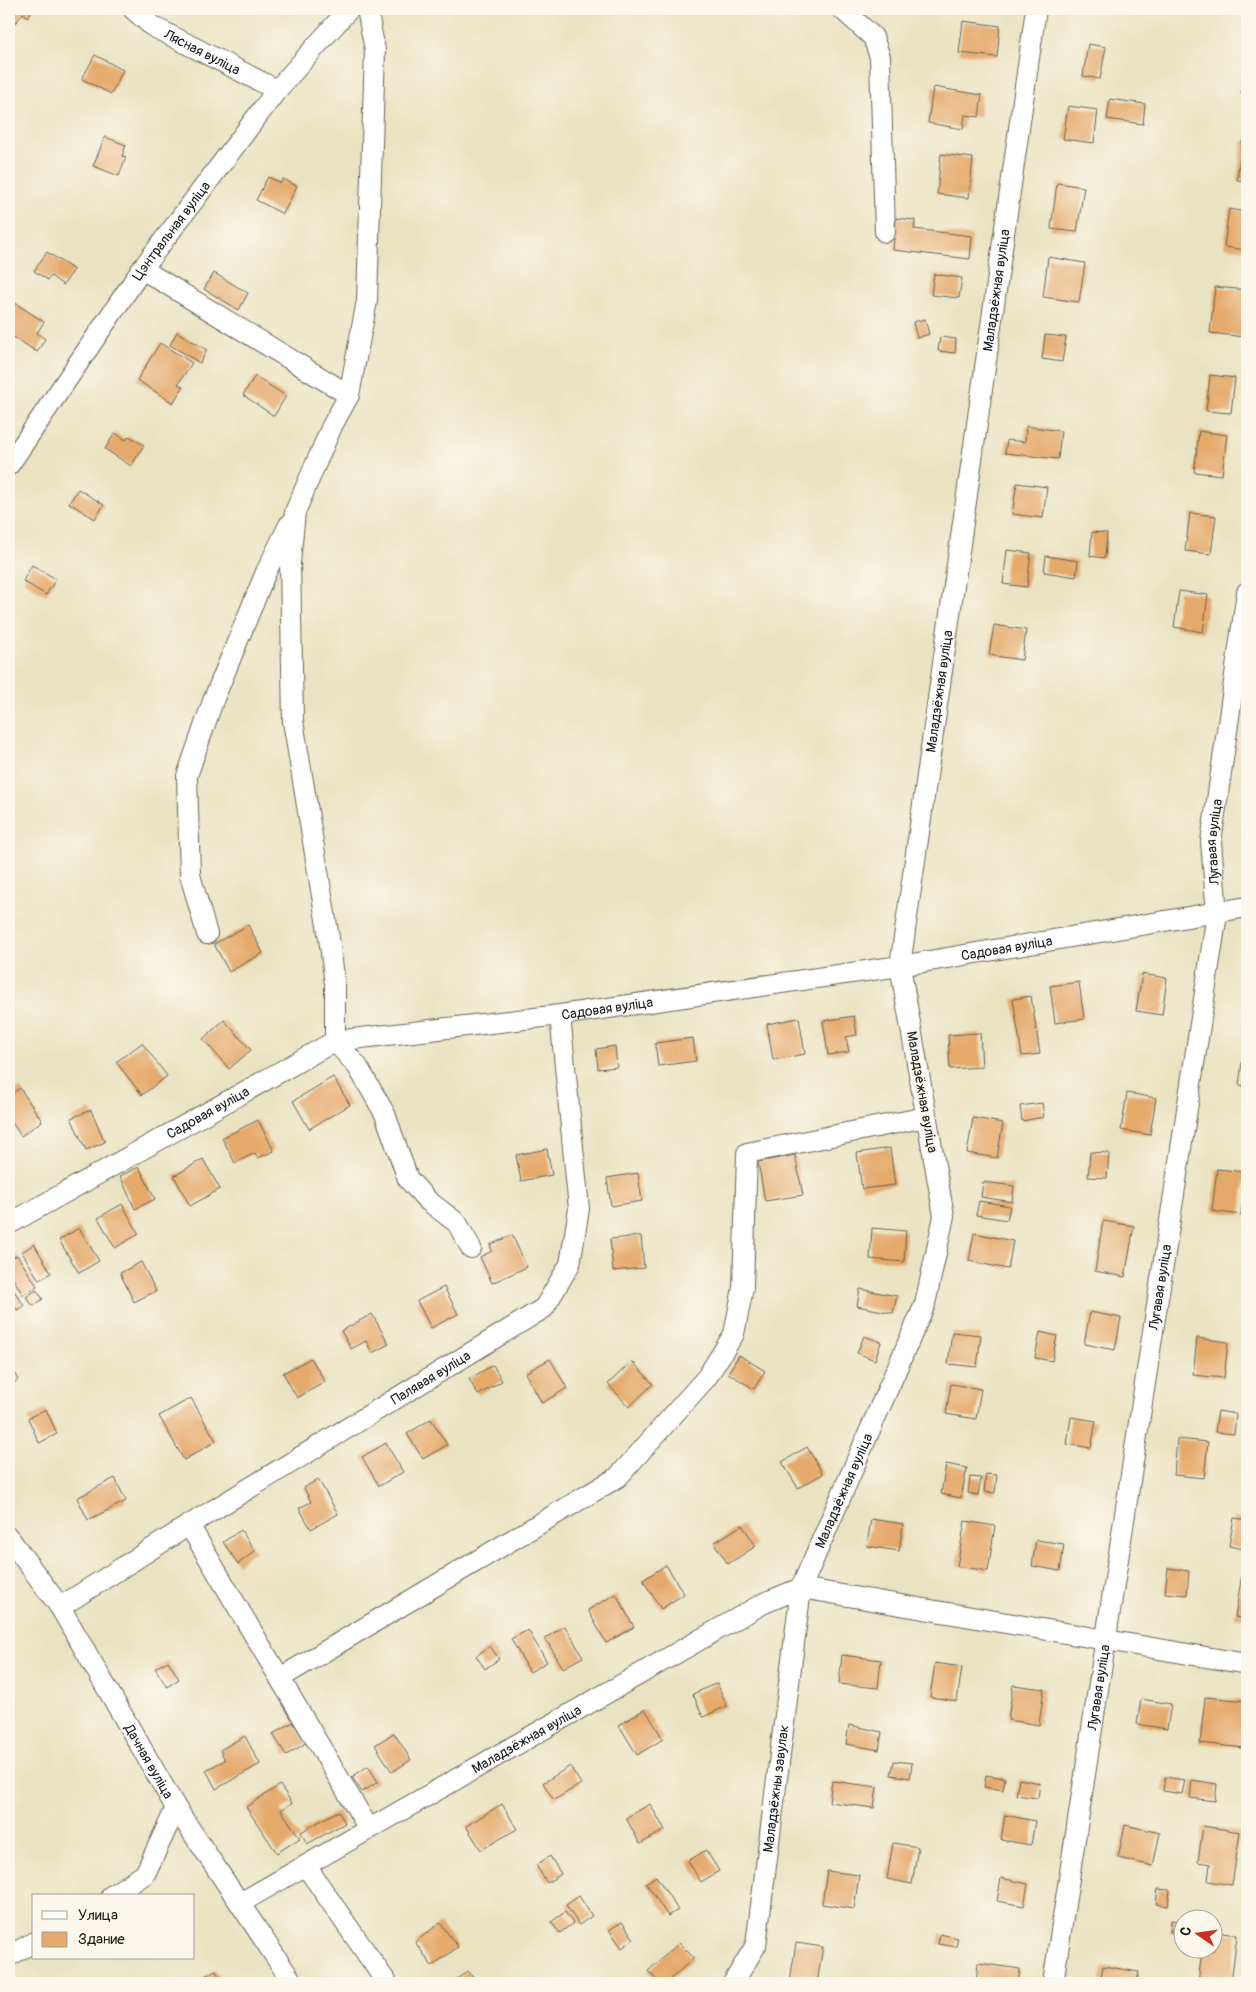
<svg xmlns="http://www.w3.org/2000/svg" width="1256" height="1992" viewBox="0 0 1256 1992" font-family="Pangolin,sans-serif">
	<style>
		.building { fill: #e5a96b }
		.lines { fill: none; stroke-linecap: round; stroke-linejoin: round }
		.minor-casing { stroke: #646256; stroke-width: 22 }
		.minor { stroke: #fff; stroke-width: 20 }
		.labels { text-anchor: middle; dominant-baseline: central; stroke-width: 4; stroke-linejoin: round; paint-order: stroke }
		.street-label { font-size: 14px; fill: #1c1c1c; stroke: #fbf7ec }
	</style>
	<rect width="100%" height="100%" fill="#fbf7ec"/>
	<filter id="ink" filterUnits="userSpaceOnUse"><feTurbulence type="fractalNoise" baseFrequency=".02" numOctaves="2"/><feDisplacementMap in="SourceGraphic" scale="10" xChannelSelector="R" yChannelSelector="G"/><feConvolveMatrix kernelMatrix="1 2 1 2 8 2 1 2 1" color-interpolation-filters="sRGB"/></filter>
	<filter id="wash" filterUnits="userSpaceOnUse"><feTurbulence type="fractalNoise" baseFrequency=".0096" numOctaves="4" result="noise"/><feDisplacementMap in="SourceGraphic" scale="20" xChannelSelector="R" yChannelSelector="G"/><feGaussianBlur stdDeviation="1.12" result="paint"/><feColorMatrix in="noise" values="0 0 0 0 0 0 0 0 0 0 0 0 0 0 0 0 0 1.4 0 .05"/><feComposite in="paint" operator="in"/></filter>
	<g filter="url(#wash)">
		<rect width="100%" height="100%" fill="#eae3c2"/>
		<g id="blocks">
			<g class="building">
				<polygon points="11,9 33,9 28,17 23,13 14,25 9,21 9,12"/>
				<polygon points="963,21 1000,26 997,57 959,53"/>
				<polygon points="1088,44 1106,47 1100,79 1083,76"/>
				<polygon points="95,55 123,70 111,94 82,79"/>
				<polygon points="1246,59 1247,59 1247,94 1241,93"/>
				<polygon points="933,87 982,95 979,117 965,115 963,129 928,123"/>
				<polygon points="1110,99 1145,104 1143,124 1107,119"/>
				<polygon points="1068,106 1098,110 1094,143 1063,139"/>
				<polygon points="105,137 126,145 122,156 126,157 119,176 93,166"/>
				<polygon points="1242,141 1247,142 1247,181 1237,180"/>
				<polygon points="941,154 973,158 969,198 937,194"/>
				<polygon points="268,177 281,183 283,179 297,186 283,214 256,200"/>
				<polygon points="1057,183 1084,187 1077,232 1051,229"/>
				<polygon points="1229,209 1247,212 1247,250 1224,247"/>
				<polygon points="896,218 915,220 914,229 972,236 970,259 893,250"/>
				<polygon points="47,252 74,270 63,285 51,276 48,280 34,271"/>
				<polygon points="1048,257 1085,263 1079,302 1043,297"/>
				<polygon points="214,273 248,293 239,310 204,289"/>
				<polygon points="934,274 962,278 959,298 931,295"/>
				<polygon points="1215,287 1247,290 1245,337 1210,333"/>
				<polygon points="9,299 44,322 37,333 45,339 37,352 9,334"/>
				<polygon points="925,319 929,334 917,338 913,322"/>
				<polygon points="177,332 207,350 200,363 170,345"/>
				<polygon points="1045,335 1066,337 1062,362 1042,359"/>
				<polygon points="940,337 956,339 955,353 938,351"/>
				<polygon points="160,343 192,363 178,384 183,387 173,403 137,380"/>
				<polygon points="1210,375 1235,378 1231,413 1206,411"/>
				<polygon points="255,376 286,396 274,416 243,395"/>
				<polygon points="1026,426 1061,431 1058,459 1005,453 1007,440 1025,442"/>
				<polygon points="1199,431 1227,435 1222,475 1194,472"/>
				<polygon points="115,433 126,440 129,436 144,445 131,466 105,449"/>
				<polygon points="1017,483 1047,487 1043,518 1012,514"/>
				<polygon points="78,489 104,505 95,519 69,503"/>
				<polygon points="1190,513 1216,516 1211,554 1185,551"/>
				<polygon points="1092,532 1107,533 1105,558 1090,556"/>
				<polygon points="1007,550 1031,553 1027,587 1003,584"/>
				<polygon points="1046,556 1078,561 1076,577 1044,572"/>
				<polygon points="32,565 56,579 46,595 23,581"/>
				<polygon points="1179,591 1208,595 1203,632 1174,627"/>
				<polygon points="994,625 1026,630 1022,660 989,655"/>
				<polygon points="248,925 263,953 229,972 214,944"/>
				<polygon points="1142,974 1167,978 1162,1015 1136,1011"/>
				<polygon points="1079,982 1084,1019 1055,1023 1050,986"/>
				<polygon points="1031,996 1040,1054 1022,1056 1013,999"/>
				<polygon points="854,1016 857,1035 846,1037 849,1052 828,1055 823,1021"/>
				<polygon points="799,1018 805,1054 773,1060 767,1024"/>
				<polygon points="224,1020 251,1050 229,1069 203,1039"/>
				<polygon points="980,1033 982,1067 950,1069 948,1035"/>
				<polygon points="693,1038 696,1061 658,1066 655,1043"/>
				<polygon points="142,1043 167,1076 142,1095 116,1062"/>
				<polygon points="615,1046 617,1067 598,1069 596,1049"/>
				<polygon points="1244,1047 1247,1048 1247,1086 1239,1085"/>
				<polygon points="333,1077 350,1105 309,1129 293,1101"/>
				<polygon points="20,1088 42,1121 21,1136 9,1118 9,1096"/>
				<polygon points="1127,1093 1156,1098 1150,1135 1121,1130"/>
				<polygon points="1042,1103 1044,1117 1022,1121 1020,1106"/>
				<polygon points="91,1110 105,1142 86,1150 71,1118"/>
				<polygon points="973,1118 1003,1123 997,1158 967,1153"/>
				<polygon points="258,1120 274,1151 258,1158 255,1153 235,1163 222,1138"/>
				<polygon points="890,1148 895,1185 862,1189 857,1153"/>
				<polygon points="547,1149 552,1175 521,1181 516,1155"/>
				<polygon points="1090,1152 1109,1153 1107,1178 1088,1177"/>
				<polygon points="795,1155 803,1195 765,1201 758,1162"/>
				<polygon points="203,1159 220,1189 190,1206 174,1176"/>
				<polygon points="139,1167 155,1199 135,1209 120,1176"/>
				<polygon points="1217,1169 1246,1172 1241,1215 1212,1211"/>
				<polygon points="638,1173 642,1201 611,1206 607,1178"/>
				<polygon points="983,1182 1014,1186 1012,1202 981,1197"/>
				<polygon points="979,1201 1010,1206 1007,1220 976,1215"/>
				<polygon points="122,1204 139,1234 115,1248 98,1218"/>
				<polygon points="1103,1221 1134,1226 1125,1277 1095,1271"/>
				<polygon points="79,1228 99,1261 79,1273 59,1240"/>
				<polygon points="872,1228 906,1231 904,1262 870,1259"/>
				<polygon points="974,1233 1013,1241 1008,1269 969,1261"/>
				<polygon points="512,1235 527,1267 492,1283 480,1257 492,1251 490,1245"/>
				<polygon points="641,1236 644,1268 613,1271 610,1239"/>
				<polygon points="34,1244 51,1273 39,1280 22,1252"/>
				<polygon points="17,1255 37,1286 23,1295 9,1272 9,1260"/>
				<polygon points="141,1262 156,1291 134,1302 120,1273"/>
				<polygon points="10,1284 24,1306 17,1310 9,1298"/>
				<polygon points="444,1287 458,1314 431,1328 417,1301"/>
				<polygon points="860,1289 897,1296 893,1313 857,1306"/>
				<polygon points="36,1290 43,1299 33,1306 26,1297"/>
				<polygon points="1090,1312 1121,1318 1115,1350 1084,1344"/>
				<polygon points="372,1314 389,1344 372,1353 366,1341 351,1349 341,1331"/>
				<polygon points="952,1332 981,1335 977,1367 948,1364"/>
				<polygon points="1040,1332 1057,1336 1052,1361 1035,1358"/>
				<polygon points="864,1336 881,1342 875,1360 857,1353"/>
				<polygon points="1197,1338 1228,1342 1224,1378 1193,1375"/>
				<polygon points="739,1355 765,1371 754,1389 728,1373"/>
				<polygon points="311,1358 325,1382 297,1398 283,1373"/>
				<polygon points="550,1359 567,1388 542,1403 525,1373"/>
				<polygon points="632,1361 653,1384 629,1407 608,1384"/>
				<polygon points="9,1363 18,1380 9,1386"/>
				<polygon points="493,1365 502,1381 478,1395 469,1379"/>
				<polygon points="951,1384 981,1389 976,1419 946,1414"/>
				<polygon points="191,1398 216,1441 184,1460 159,1416"/>
				<polygon points="46,1409 57,1434 39,1443 28,1418"/>
				<polygon points="1218,1411 1236,1414 1234,1434 1215,1432"/>
				<polygon points="1071,1417 1096,1421 1091,1448 1067,1444"/>
				<polygon points="431,1419 447,1445 423,1459 407,1434"/>
				<polygon points="1177,1439 1208,1442 1204,1478 1174,1475"/>
				<polygon points="386,1443 403,1472 379,1486 362,1457"/>
				<polygon points="807,1447 823,1474 798,1488 782,1462"/>
				<polygon points="946,1464 967,1468 961,1498 941,1494"/>
				<polygon points="986,1474 997,1475 995,1493 984,1492"/>
				<polygon points="970,1477 981,1478 978,1495 968,1493"/>
				<polygon points="115,1478 126,1501 88,1520 77,1498"/>
				<polygon points="318,1479 338,1514 311,1529 299,1508 311,1502 304,1488"/>
				<polygon points="1234,1518 1247,1520 1244,1549 1229,1546"/>
				<polygon points="871,1519 903,1524 899,1551 867,1546"/>
				<polygon points="965,1521 995,1526 988,1571 957,1566"/>
				<polygon points="742,1525 756,1546 728,1564 714,1543"/>
				<polygon points="241,1530 255,1551 238,1564 223,1542"/>
				<polygon points="1036,1540 1064,1544 1060,1571 1032,1566"/>
				<polygon points="666,1565 684,1594 661,1609 643,1580"/>
				<polygon points="1168,1568 1189,1571 1187,1595 1165,1593"/>
				<polygon points="1242,1574 1247,1575 1247,1619 1235,1617"/>
				<polygon points="616,1594 634,1627 606,1643 588,1610"/>
				<polygon points="565,1626 583,1657 563,1668 545,1638"/>
				<polygon points="528,1630 547,1662 530,1672 511,1639"/>
				<polygon points="490,1646 499,1659 485,1669 476,1656"/>
				<polygon points="842,1655 881,1660 878,1688 839,1684"/>
				<polygon points="168,1661 179,1679 167,1687 155,1668"/>
				<polygon points="935,1663 962,1667 957,1701 930,1697"/>
				<polygon points="717,1683 727,1706 703,1717 693,1694"/>
				<polygon points="1013,1685 1044,1689 1039,1725 1008,1720"/>
				<polygon points="1205,1697 1247,1701 1244,1748 1200,1743"/>
				<polygon points="1141,1699 1171,1704 1167,1729 1137,1724"/>
				<polygon points="645,1709 663,1739 637,1755 619,1725"/>
				<polygon points="293,1722 306,1743 286,1755 273,1734"/>
				<polygon points="849,1725 882,1732 879,1750 846,1744"/>
				<polygon points="394,1733 411,1760 392,1772 375,1745"/>
				<polygon points="245,1736 260,1764 216,1789 206,1770 225,1760 220,1750"/>
				<polygon points="894,1761 912,1763 910,1778 891,1775"/>
				<polygon points="368,1766 378,1782 362,1792 352,1777"/>
				<polygon points="570,1766 581,1784 554,1800 543,1783"/>
				<polygon points="986,1775 1005,1778 1003,1790 984,1787"/>
				<polygon points="1165,1777 1185,1780 1182,1794 1163,1791"/>
				<polygon points="1019,1779 1040,1783 1038,1798 1016,1795"/>
				<polygon points="1192,1780 1217,1784 1215,1801 1190,1798"/>
				<polygon points="832,1781 877,1787 874,1808 829,1802"/>
				<polygon points="280,1785 292,1803 281,1810 300,1838 277,1853 246,1807"/>
				<polygon points="502,1804 517,1829 481,1850 466,1826"/>
				<polygon points="650,1804 665,1830 640,1844 626,1818"/>
				<polygon points="338,1811 345,1823 307,1844 301,1832"/>
				<polygon points="1005,1815 1035,1821 1031,1845 1001,1840"/>
				<polygon points="1125,1825 1160,1833 1153,1866 1118,1858"/>
				<polygon points="1203,1826 1240,1832 1232,1885 1208,1881 1210,1864 1198,1862"/>
				<polygon points="893,1843 918,1847 912,1884 887,1879"/>
				<polygon points="706,1850 719,1871 701,1882 688,1861"/>
				<polygon points="550,1856 561,1874 547,1883 536,1865"/>
				<polygon points="827,1871 859,1875 854,1909 822,1904"/>
				<polygon points="656,1876 678,1910 668,1916 646,1883"/>
				<polygon points="1001,1878 1028,1884 1024,1906 997,1901"/>
				<polygon points="1158,1889 1170,1890 1168,1906 1156,1904"/>
				<polygon points="579,1896 592,1916 579,1925 566,1905"/>
				<polygon points="565,1912 573,1923 560,1933 551,1922"/>
				<polygon points="1171,1920 1184,1922 1184,1934 1170,1932"/>
				<polygon points="622,1922 634,1939 622,1948 609,1930"/>
				<polygon points="440,1923 458,1947 432,1966 415,1942"/>
				<polygon points="1214,1932 1237,1935 1231,1983 1198,1983 1202,1950 1214,1950"/>
				<polygon points="940,1934 958,1938 956,1947 938,1944"/>
				<polygon points="679,1943 694,1958 666,1983 659,1983 648,1971"/>
				<polygon points="796,1943 823,1947 817,1983 790,1981"/>
				<polygon points="978,1963 1020,1969 1018,1983 976,1983"/>
				<polygon points="1103,1966 1139,1972 1137,1983 1100,1983"/>
				<polygon points="215,1970 224,1983 194,1983"/>
				<polygon points="468,1971 477,1983 451,1983"/>
			</g>
		</g>
	</g>
	<g filter="url(#ink)">
		<use href="#blocks" fill-opacity="0" stroke="#646256" stroke-width="1"/>
		<g class="lines">
			<defs>
				<g id="minor">
					<path id="s1" d="M 133,9 L 152,26 L 277,90"/>
					<polyline points="367,9 375,50 367,301 349,395 332,426 295,512 290,562 293,721 329,938 335,984 335,1041 358,1067 385,1114 408,1179 427,1200 457,1223 471,1248"/>
					<polyline points="842,9 873,37 880,57 885,232"/>
					<polyline points="142,269 349,395"/>
					<path id="s2" d="M 9,465 L 142,269 L 277,90 L 349,9"/>
					<polyline points="207,934 190,875 187,776 213,701 266,572 289,525"/>
					<path id="s3" d="M 9,1224 L 335,1041 L 560,1015 L 900,966 L 1247,907"/>
					<polyline points="189,1525 369,1829"/>
					<path id="s4" d="M 9,1538 L 60,1607 L 176,1808 L 293,1983"/>
					<path id="s5" d="M 60,1607 L 189,1525 L 544,1308 L 570,1264 L 579,1209 L 560,1015"/>
					<polyline points="280,1678 618,1477 707,1377 734,1334 743,1288 747,1153 926,1117"/>
					<polyline points="306,1866 387,1983"/>
					<polyline points="111,1896 145,1874 176,1808"/>
					<path id="s6" d="M 240,1903 L 764,1603 L 801,1588 L 925,1304 L 944,1216 L 900,966 L 1036,9"/>
					<polyline points="9,1956 34,1942"/>
					<path id="s7" d="M 733,1983 L 756,1945 L 801,1588 L 1247,1664"/>
					<path id="s8" d="M 1053,1983 L 1217,914 L 1211,842 L 1247,592"/>
				</g>
			</defs>
			<use href="#minor" class="minor-casing"/>
			<use href="#minor" class="minor"/>
		</g>
	</g>
	<g class="labels">
		<g class="street-label">
			<text stroke="none"><textPath href="#s1" startOffset="82">Лясная вуліца</textPath></text>
			<text stroke="none"><textPath href="#s2" startOffset="285">Цэнтральная вуліца</textPath></text>
			<text stroke="none"><textPath href="#s6" startOffset="1980">Маладзёжная вуліца</textPath></text>
			<text stroke="none"><textPath href="#s6" startOffset="1575">Маладзёжная вуліца</textPath></text>
			<text stroke="none"><textPath href="#s8" startOffset="1154">Лугавая вуліца</textPath></text>
			<text stroke="none"><textPath href="#s3" startOffset="1052">Садовая вуліца</textPath></text>
			<text stroke="none"><textPath href="#s3" startOffset="648">Садовая вуліца</textPath></text>
			<text transform="translate(922 1092) rotate(80)">Маладзёжная вуліца</text>
			<text stroke="none"><textPath href="#s3" startOffset="228">Садовая вуліца</textPath></text>
			<text stroke="none"><textPath href="#s8" startOffset="704">Лугавая вуліца</textPath></text>
			<text stroke="none"><textPath href="#s5" startOffset="436">Палявая вуліца</textPath></text>
			<text stroke="none"><textPath href="#s6" startOffset="750">Маладзёжная вуліца</textPath></text>
			<text stroke="none"><textPath href="#s8" startOffset="299">Лугавая вуліца</textPath></text>
			<text stroke="none"><textPath href="#s6" startOffset="330">Маладзёжная вуліца</textPath></text>
			<text stroke="none"><textPath href="#s4" startOffset="264">Дачная вуліца</textPath></text>
			<text stroke="none"><textPath href="#s7" startOffset="202">Маладзёжны завулак</textPath></text>
		</g>
	</g>
	<rect width="1256" height="1992" fill="none" stroke="#fbf7ec" stroke-width="30"/>
	<rect x="32" y="1894" width="162" height="65" fill="#fbf7ec" stroke="#a29f99"/>
	<rect x="42" y="1911" width="25" height="8" fill="#ffffff" stroke="#a29f99"/>
	<text x="78" y="1920" font-size="15" fill="#1c1c1c">Улица</text>
	<rect x="42" y="1932" width="25" height="15" fill="#e5a96b" stroke="#a29f99"/>
	<text x="78" y="1944" font-size="15" fill="#1c1c1c">Здание</text>
	<g transform="translate(1198 1934) rotate(283)"><circle r="24" fill="#fbf7ec" stroke="#a29f99"/>
	<path d="M0-4L9 19L0 12L-9 19Z" fill="#c8321e"/>
	<text y="-8" font-size="14" font-weight="bold" text-anchor="middle" fill="#1c1c1c">С</text>
	</g>
</svg>
